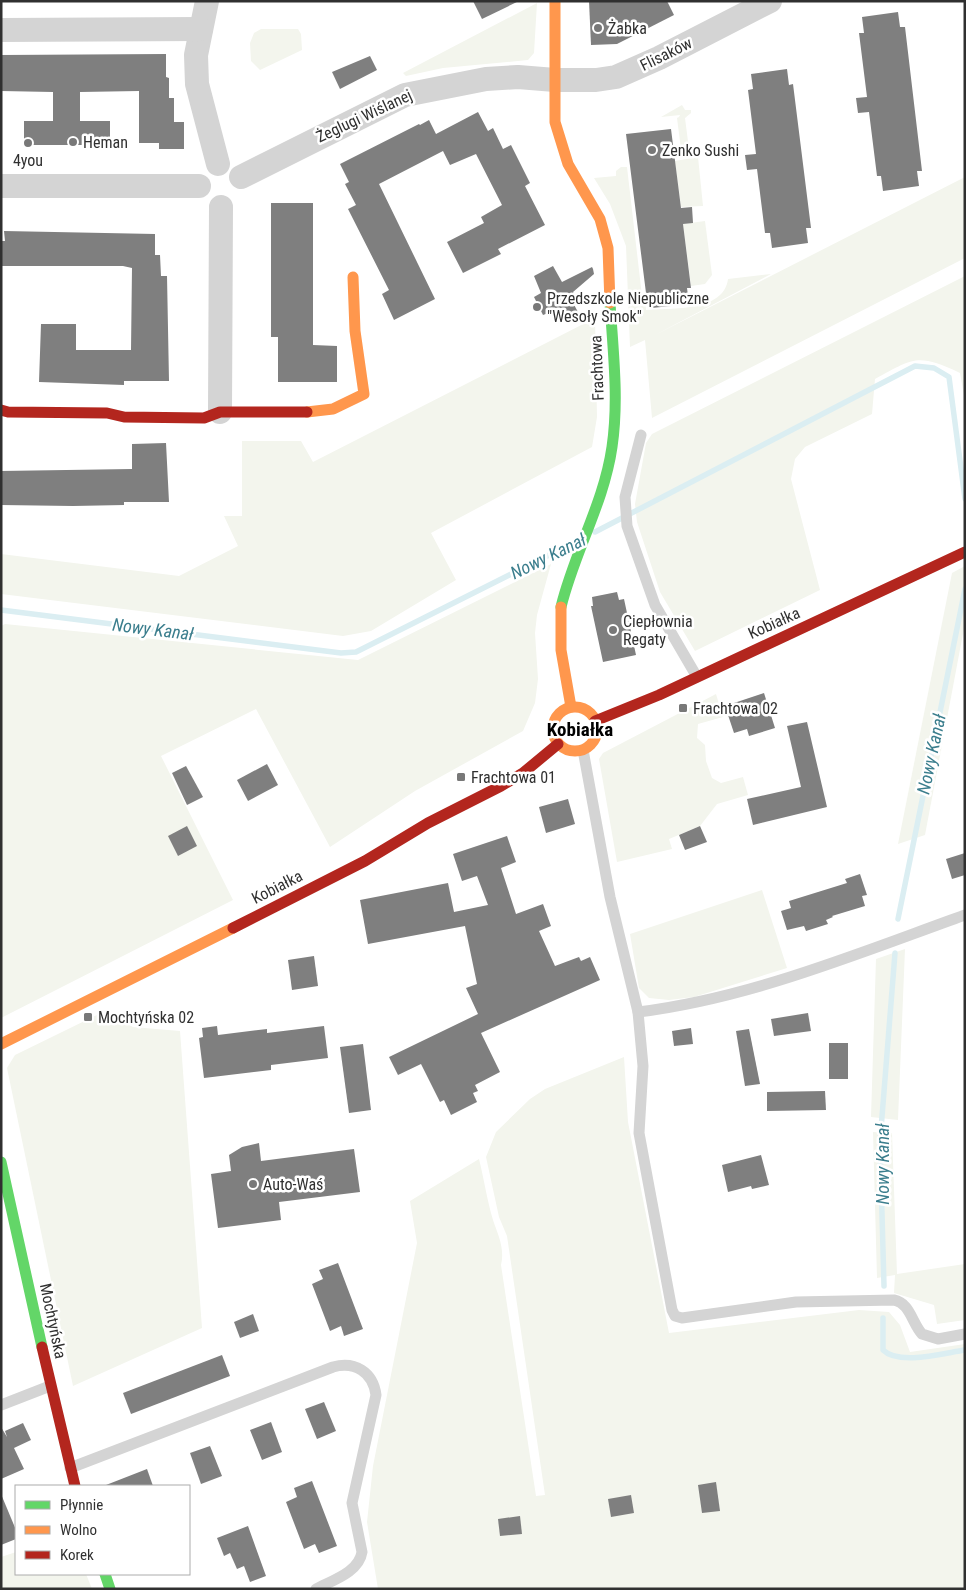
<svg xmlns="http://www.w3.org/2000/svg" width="966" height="1590" viewBox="0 0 966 1590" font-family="'Roboto Condensed',sans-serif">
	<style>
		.green { fill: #f3f5ed }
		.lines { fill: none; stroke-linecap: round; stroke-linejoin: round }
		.stream { stroke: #dbeef2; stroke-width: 5.5 }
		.building { fill: #7f7f7f }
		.lane { stroke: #d4d4d4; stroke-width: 11 }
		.street { stroke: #d4d4d4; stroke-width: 24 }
		.fast { stroke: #63d668; stroke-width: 11 }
		.slow { stroke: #ff974d; stroke-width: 11 }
		.jam { stroke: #b3261e; stroke-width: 11 }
		.poi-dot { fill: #787878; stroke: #fff; stroke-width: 2 }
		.labels { text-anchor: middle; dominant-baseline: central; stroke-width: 5; stroke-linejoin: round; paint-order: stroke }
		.poi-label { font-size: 16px; fill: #303030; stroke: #fff; text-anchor: start }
		.street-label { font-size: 16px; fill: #303030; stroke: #fff }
		.water-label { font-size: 18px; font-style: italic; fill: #3b7e8d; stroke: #fff }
		.quarter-label { font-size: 19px; font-weight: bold; fill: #000; stroke: #fff }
	</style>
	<rect width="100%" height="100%" fill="#fff"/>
	<g class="green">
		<polygon points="537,3 534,53 528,60 443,68 406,76 403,73"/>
		<polygon points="261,29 298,29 301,34 302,50 260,70 251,61 250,43 254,33"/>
		<polygon points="682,105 685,110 691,110 691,113 685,118 690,157 682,157 677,118 679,117 680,115 661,117"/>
		<polygon points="698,157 703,206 681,207 675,161"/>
		<path d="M 621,167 L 627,167 L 642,296 L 645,298 L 646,310 C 671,308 724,312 728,279 L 771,274 L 653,336 L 965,177 L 965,258 L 652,418 L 645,340 L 630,347 L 626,246 L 610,204 L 594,178 L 616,176 L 616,171 Z"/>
		<polygon points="705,221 712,275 705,284 691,286 683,224"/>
		<path d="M 965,276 L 965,401 L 960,373 C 917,353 914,358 875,379 L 872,414 L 805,447 L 795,459 L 791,479 L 820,590 L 695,651 L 660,592 L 637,522 L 635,504 L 646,443 L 652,434 Z"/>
		<polygon points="595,318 597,417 592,447 431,533 456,580 371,631 343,636 1,594 1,554 179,576 238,546 224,516 242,516 242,441 301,441 313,462"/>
		<polygon points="551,564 537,615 535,633 538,679 535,703 523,731 415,791 330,847 256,709 161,756 233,900 1,1018 1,626 5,624 358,660"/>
		<polygon points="965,566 965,623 925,835 898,844 952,573"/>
		<polygon points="716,694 723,717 698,724 697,738 705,745 706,761 712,778 721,783 743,777 748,795 717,804 700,826 669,839 672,849 617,862 599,759 603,753"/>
		<polygon points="762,890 787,968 694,997 669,1000 649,998 639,988 630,934"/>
		<polygon points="905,949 898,1120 871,1117 876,959"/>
		<polygon points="105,1011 133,1027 180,1031 202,1328 73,1386 7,1068 15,1055"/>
		<path d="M 624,1057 L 628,1122 L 669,1333 L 859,1310 L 889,1312 L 900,1325 L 910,1352 L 965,1344 L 965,1589 L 378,1589 L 367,1522 L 373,1466 L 417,1243 L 410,1201 L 479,1159 C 484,1179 487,1200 493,1220 C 498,1235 505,1248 501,1265 L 536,1496 L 545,1495 L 507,1236 L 499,1217 L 486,1157 L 496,1132 L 530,1099 L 545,1089 Z"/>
		<polygon points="873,1132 892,1133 897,1274 965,1264 965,1320 937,1324 934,1305 894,1293 895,1275 877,1278"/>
		<polygon points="16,1552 16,1574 86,1574 92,1589 1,1589 1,1557"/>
	</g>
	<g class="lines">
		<g class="stream">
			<polyline points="595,532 915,366 934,368 949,377 965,499"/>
			<polyline points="1,610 341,653 356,652 571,544"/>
			<polyline points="898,919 965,589"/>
			<polyline points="884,1286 880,1142 895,953"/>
			<path d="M 883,1318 L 883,1350 C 899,1366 944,1353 965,1350"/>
		</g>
	</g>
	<g class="building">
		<polygon points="473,1 519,1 482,19"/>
		<polygon points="589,1 667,1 674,15 617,44 591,45"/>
		<polygon points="898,12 900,27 905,27 922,171 917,171 919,186 883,191 881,176 877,176 869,112 858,113 856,98 867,97 859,33 864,33 862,17"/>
		<polygon points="166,54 166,77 169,78 169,98 174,98 174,122 184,122 184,149 159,149 159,143 139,143 139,91 80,92 80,121 110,121 110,145 24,145 24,121 53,121 53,92 1,91 1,55"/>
		<polygon points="370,56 377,70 340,89 332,72"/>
		<polygon points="787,69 789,85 793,84 811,228 806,228 808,243 772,248 770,233 765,233 757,169 747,170 745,155 756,154 748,90 753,89 751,74"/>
		<polygon points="478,112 488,131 493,128 503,149 511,145 530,183 525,186 545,225 498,249 501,254 463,273 447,242 484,223 481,217 502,205 476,154 450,165 443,151 379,184 435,299 394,320 382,294 389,290 348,209 356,205 345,184 349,182 340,164 419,124 420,125 429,120 436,134"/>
		<polygon points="671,129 681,208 692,207 693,223 683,224 691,288 687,288 689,304 652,308 650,293 646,293 626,134"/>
		<polygon points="271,203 313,203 313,345 337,346 337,382 278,382 278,337 271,337"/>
		<polygon points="4,231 155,234 155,255 160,255 161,276 167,276 169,381 124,381 124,385 39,382 41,324 76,324 76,350 131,350 132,268 123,266 1,266 1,241 5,241"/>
		<polygon points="553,266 562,282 592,267 593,269 594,274 573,292 575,296 571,299 579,314 565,321 563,317 556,321 551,312 543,315 534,297 541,293 534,276"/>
		<polygon points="166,443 169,502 124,502 124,505 73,506 1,505 1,471 132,469 132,444"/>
		<polygon points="617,592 619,600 624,599 636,655 603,662 591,606 593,606 592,597"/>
		<polygon points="764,693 775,728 749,736 747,729 734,733 725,706"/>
		<polygon points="807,722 827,807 753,825 747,799 801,787 787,726"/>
		<polygon points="267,764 278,785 248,801 237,780"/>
		<polygon points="186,766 203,797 187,805 172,773"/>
		<polygon points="568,799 575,824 546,833 539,807"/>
		<polygon points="187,826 197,846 178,856 168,836"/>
		<polygon points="700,826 707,842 685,850 679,835"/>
		<polygon points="507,836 516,862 501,868 516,914 543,904 551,926 539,931 555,966 579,957 581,961 590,957 600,980 481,1033 500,1072 475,1085 478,1091 473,1093 477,1102 451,1115 444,1100 440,1102 421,1064 398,1075 389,1057 478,1014 466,988 477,984 465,926 368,944 360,900 448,883 454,912 488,905 477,876 462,881 453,854"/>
		<polygon points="965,853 965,875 952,879 946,859"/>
		<polygon points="860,874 867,895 862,896 865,906 832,916 833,917 826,920 828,924 806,931 804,926 787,930 781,911 791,908 789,901 847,883 845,879"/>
		<polygon points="314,956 318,986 292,990 288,960"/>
		<polygon points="808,1013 811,1031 774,1036 771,1019"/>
		<polygon points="217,1026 218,1035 267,1029 267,1033 324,1026 328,1058 271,1065 271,1070 204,1078 199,1038 203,1037 202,1028"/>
		<polygon points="691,1028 693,1044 674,1046 672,1031"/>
		<polygon points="749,1029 760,1084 745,1086 736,1031"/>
		<rect x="829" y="1043" width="19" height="36"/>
		<polygon points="363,1044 371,1110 349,1113 340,1047"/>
		<polygon points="825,1091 826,1110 767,1111 767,1092"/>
		<polygon points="259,1143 261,1161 354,1149 360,1192 279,1202 281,1220 218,1228 211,1174 231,1171 229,1155 242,1147"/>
		<polygon points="761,1155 769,1185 752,1189 751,1186 728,1192 722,1165"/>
		<polygon points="338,1263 363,1329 344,1336 341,1326 330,1331 312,1284 323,1279 319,1270"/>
		<polygon points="253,1314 259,1331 240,1338 234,1322"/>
		<polygon points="222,1355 230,1376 131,1414 123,1393"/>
		<polygon points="324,1402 336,1431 317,1439 305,1409"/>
		<polygon points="271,1422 282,1452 262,1460 250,1430"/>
		<polygon points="23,1423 31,1440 14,1448 24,1469 1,1479 1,1427 7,1437 5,1431"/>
		<polygon points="210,1446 222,1476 201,1484 190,1453"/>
		<polygon points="147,1469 153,1486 106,1486 106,1485"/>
		<polygon points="312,1481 337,1546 319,1553 315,1544 304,1549 286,1502 297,1497 294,1488"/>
		<polygon points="716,1482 720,1511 702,1513 698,1485"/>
		<polygon points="1,1494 16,1530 16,1539 1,1545"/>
		<polygon points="631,1495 634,1513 611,1517 608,1499"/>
		<polygon points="520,1516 522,1534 500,1536 498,1519"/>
		<polygon points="248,1526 266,1576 250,1582 244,1566 237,1569 230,1553 224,1556 217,1538"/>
	</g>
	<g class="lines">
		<g class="lane">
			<polyline points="641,435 625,497 627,526 655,605 697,677"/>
			<path d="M 583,750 L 610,897 L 638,1012 L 643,1066 L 639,1133 L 672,1310 L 675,1316 L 682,1318 L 796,1302 L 894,1300 C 910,1303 912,1323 922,1334 L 938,1339 L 965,1334"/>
			<path d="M 638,1012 C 751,998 859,953 965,915"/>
			<polyline points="1,1405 50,1386"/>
			<path d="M 70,1468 L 333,1367 C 355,1361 373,1372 376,1395 L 352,1503 L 362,1552 C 359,1572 333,1580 316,1589"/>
		</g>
		<g class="street">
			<polyline points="207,1 196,55 197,84 218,164"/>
			<polyline points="1,30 201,29"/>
			<polyline points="241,177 405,95 486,79 518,77 555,80 596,80 616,77 659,58 770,1"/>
			<polyline points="1,186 199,186"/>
			<polyline points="220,412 221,207"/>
		</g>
		<g class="fast">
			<path d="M 561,607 C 574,553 604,503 612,447 C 619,400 613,351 610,303"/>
			<polyline points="1,1162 42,1347"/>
			<polyline points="105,1574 110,1589"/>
		</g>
		<g class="slow">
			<polyline points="555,1 555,122 568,164 600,219 608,248 610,303"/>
			<polyline points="307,412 333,409 364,394 355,331 353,277"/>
			<polyline points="561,607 561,650 571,707"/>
			<circle cx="575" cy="729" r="22"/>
			<polyline points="1,1044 233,928"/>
		</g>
		<g class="jam">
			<polyline points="1,410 8,412 107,413 124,417 204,418 220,412 307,412"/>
			<polyline points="595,721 659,695 965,552"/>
			<polyline points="233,928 365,861 428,823 501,786 523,773 558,744"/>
			<polyline points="42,1347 75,1486"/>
		</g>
	</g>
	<g class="poi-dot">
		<circle cx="598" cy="28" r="5"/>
		<circle cx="73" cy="142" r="5"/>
		<circle cx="28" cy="143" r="5"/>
		<circle cx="652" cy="150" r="5"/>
		<circle cx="537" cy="307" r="5"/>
		<circle cx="613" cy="630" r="5"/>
		<rect x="678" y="703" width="10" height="10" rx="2.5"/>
		<rect x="456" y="772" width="10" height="10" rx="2.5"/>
		<rect x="83" y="1012" width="10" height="10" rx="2.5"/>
		<circle cx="253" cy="1184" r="5"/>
	</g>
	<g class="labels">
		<g class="poi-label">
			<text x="608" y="28">Żabka</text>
			<text x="83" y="142">Heman</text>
			<text x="662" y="150">Zenko Sushi</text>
			<text x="28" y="160" text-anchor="middle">4you</text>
			<text x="547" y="298">Przedszkole Niepubliczne<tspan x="547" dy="18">"Wesoły Smok"</tspan></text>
			<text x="623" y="621">Ciepłownia<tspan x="623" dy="18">Regaty</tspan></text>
			<text x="693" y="708">Frachtowa 02</text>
			<text x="471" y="777">Frachtowa 01</text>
			<text x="98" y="1017">Mochtyńska 02</text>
			<text x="263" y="1184">Auto-Waś</text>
		</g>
		<g class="street-label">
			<text transform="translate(666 54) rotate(-26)">Flisaków</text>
			<text transform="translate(364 116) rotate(-25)">Żeglugi Wiślanej</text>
			<text transform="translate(597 368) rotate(-92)">Frachtowa</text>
			<text transform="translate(774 623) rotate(-24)">Kobiałka</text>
			<text transform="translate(277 887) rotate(-27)">Kobiałka</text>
			<text transform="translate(53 1321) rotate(78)">Mochtyńska</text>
		</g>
		<g class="water-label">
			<text transform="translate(548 556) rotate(-26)">Nowy Kanał</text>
			<text transform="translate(153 629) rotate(7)">Nowy Kanał</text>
			<text transform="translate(931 754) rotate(-78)">Nowy Kanał</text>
			<text transform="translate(882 1164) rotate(-90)">Nowy Kanał</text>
		</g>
		<g class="quarter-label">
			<text x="580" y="729">Kobiałka</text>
		</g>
	</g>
	<rect width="966" height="1590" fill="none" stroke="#303030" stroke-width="5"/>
	<rect x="15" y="1485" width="175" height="90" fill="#ffffff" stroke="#acacac"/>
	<rect x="25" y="1501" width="25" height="8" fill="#63d668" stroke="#acacac"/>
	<text x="60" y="1510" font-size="15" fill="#303030">Płynnie</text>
	<rect x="25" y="1526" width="25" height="8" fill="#ff974d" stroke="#acacac"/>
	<text x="60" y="1535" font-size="15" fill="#303030">Wolno</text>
	<rect x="25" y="1551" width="25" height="8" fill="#b3261e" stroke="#acacac"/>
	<text x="60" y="1560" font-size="15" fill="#303030">Korek</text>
</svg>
